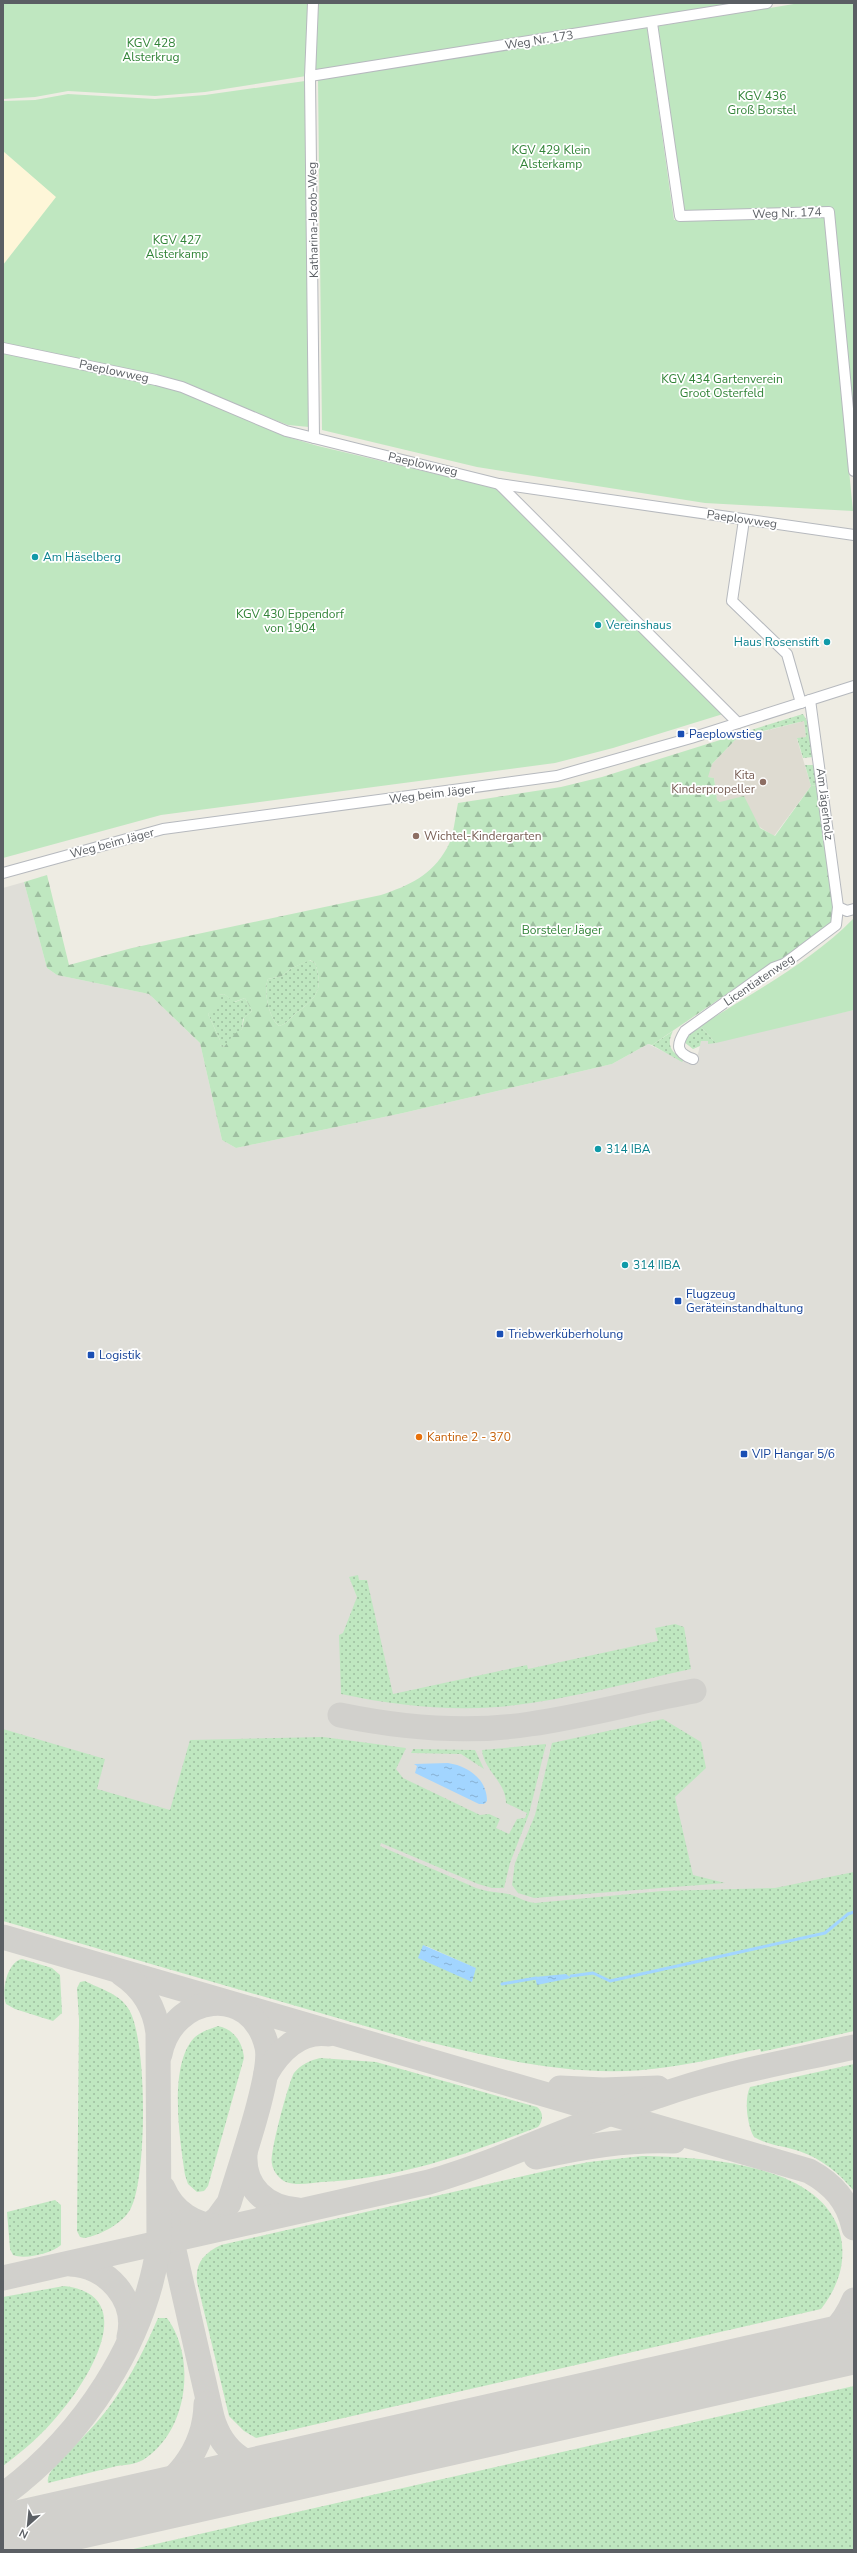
<svg xmlns="http://www.w3.org/2000/svg" width="857" height="2553" viewBox="0 0 857 2553" font-family="'Nunito Sans',sans-serif">
	<style>
		.commercial { fill: #fef6d8 }
		.industrial { fill: #dfded8 }
		.education { fill: #dedbd1 }
		.grass { fill: url(#grass-dots); fill-rule: evenodd }
		.forest { fill: url(#forest-firs); fill-rule: evenodd }
		.garden { fill: #bfe7c0 }
		.water { fill: url(#water-ripples) }
		.lines { fill: none; stroke-linecap: round; stroke-linejoin: round }
		.stream { stroke: #a2d5ff; stroke-width: 3 }
		.taxiway { stroke: #d1d0cc; stroke-width: 25 }
		.runway { stroke: #d1d0cc; stroke-width: 62 }
		.minor-casing { stroke: #b6b9be; stroke-width: 12 }
		.minor { stroke: #fff; stroke-width: 10 }
		.culture-dot { fill: #0f9aa8; stroke: #fff; stroke-width: 1.5 }
		.transit-dot { fill: #1a4fb4; stroke: #fff; stroke-width: 1.5 }
		.education-dot { fill: #8d6e63; stroke: #fff; stroke-width: 1.5 }
		.food-dot { fill: #e8710a; stroke: #fff; stroke-width: 1.5 }
		.labels { text-anchor: middle; dominant-baseline: central; stroke-width: 3.5; stroke-linejoin: round; paint-order: stroke }
		.street-label { font-size: 12px; fill: #5b5f64; stroke: #fff }
		.park-label { font-size: 12px; fill: #328438; stroke: #fff }
		.culture-label { font-size: 12px; fill: #0d838f; stroke: #fff; text-anchor: start }
		.transit-label { font-size: 12px; fill: #164399; stroke: #fff; text-anchor: start }
		.education-label { font-size: 12px; fill: #785e54; stroke: #fff; text-anchor: end }
		.food-label { font-size: 12px; fill: #c56008; stroke: #fff; text-anchor: start }
	</style>
	<defs>
		<pattern id="grass-dots" width="8" height="8" patternUnits="userSpaceOnUse"><rect width="8" height="8" fill="#bfe7c0"/><path d="M2 2h.1M6 6h.1" fill="none" stroke="#9ebea0" stroke-width="1.8" stroke-linecap="round"/></pattern>
		<pattern id="forest-firs" width="22" height="20" patternUnits="userSpaceOnUse"><rect width="22" height="20" fill="#bfe7c0"/><path d="M5 1l3.5 6h-7zM16 11l3.5 6h-7z" fill="#9ebea0"/></pattern>
		<pattern id="water-ripples" width="26" height="14" patternUnits="userSpaceOnUse"><rect width="26" height="14" fill="#a2d5ff"/><path d="M2 4q2-2 4 0t4 0M15 11q2-2 4 0t4 0" fill="none" stroke="#87b0d2"/></pattern>
	</defs>
	<rect width="100%" height="100%" fill="#eeece3"/>
	<polygon class="commercial" points="3,151 57,197 3,265"/>
	<polygon class="industrial" points="24,882 47,968 57,975 149,994 200,1043 222,1140 236,1148 403,1113 612,1064 648,1044 689,1064 698,1054 701,1041 708,1041 854,1010 854,1881 607,1930 169,1826 3,1778 3,888"/>
	<polygon class="education" points="804,721 806,737 797,739 811,786 774,836 717,800 714,778 707,777 712,764 737,738"/>
	<g class="grass">
		<polygon points="803,714 807,721 813,757 803,758 797,738 806,737 804,721 751,734 751,730"/>
		<polygon points="805,765 814,765 817,785 811,786"/>
		<path d="M 309,960 L 315,963 C 324,989 317,998 296,1013 C 290,1018 287,1024 279,1026 C 269,1019 263,990 268,979 L 282,976 L 290,969 Z"/>
		<polygon points="224,994 235,1002 245,998 252,1011 243,1019 242,1029 224,1047 220,1045 220,1040 208,1014 219,1001 219,995"/>
		<polygon points="700,1026 716,1043 708,1044 708,1041 701,1041 700,1046 693,1049 684,1042 684,1036"/>
		<path d="M 673,1031 C 666,1045 671,1052 684,1060 L 682,1062 L 652,1045 Z"/>
		<path d="M 358,1575 L 359,1580 L 367,1580 L 393,1694 L 527,1665 L 528,1669 L 658,1641 L 655,1628 L 675,1624 L 684,1627 L 691,1669 C 627,1683 563,1701 498,1707 C 445,1711 392,1705 341,1694 L 339,1635 L 343,1633 L 357,1597 L 349,1577 Z"/>
		<polygon points="663,1719 701,1742 706,1768 675,1797 693,1875 725,1883 534,1898 518,1893 512,1885 515,1863 535,1815 552,1743"/>
		<path d="M 3,1729 L 105,1759 L 97,1789 L 170,1810 L 190,1740 L 323,1737 L 406,1748 L 396,1769 L 403,1778 L 480,1815 L 489,1814 L 500,1819 L 496,1828 L 509,1834 L 517,1819 L 525,1818 L 527,1813 L 506,1803 C 506,1782 484,1771 482,1750 L 546,1744 L 529,1814 L 510,1863 L 504,1888 L 492,1888 L 478,1884 L 381,1843 L 380,1846 L 476,1888 C 487,1892 497,1892 508,1894 C 516,1895 523,1902 535,1903 L 662,1891 L 775,1888 L 854,1872 L 854,2031 L 761,2052 L 760,2049 C 729,2055 699,2063 668,2067 C 584,2080 501,2060 421,2040 L 420,2042 L 3,1921 ZM 424,1945 L 475,1968 L 472,1982 Z"/>
		<polygon points="413,1749 475,1750 484,1769 461,1754 411,1753"/>
		<path d="M 22,1959 L 52,1968 L 60,1975 L 62,2013 L 53,2021 L 15,2009 L 6,2004 C 1,1991 7,1962 22,1959 Z"/>
		<path d="M 85,1981 C 100,1989 118,1993 128,2008 C 148,2037 147,2177 131,2208 C 124,2223 99,2236 84,2238 L 80,2237 L 77,2231 L 79,2020 L 77,1988 L 80,1982 Z"/>
		<path d="M 218,2026 C 234,2029 243,2043 244,2058 L 208,2186 L 204,2191 L 197,2192 L 188,2184 L 185,2175 C 180,2141 168,2066 194,2038 C 200,2032 210,2029 218,2026 Z"/>
		<path d="M 320,2058 L 376,2062 L 537,2107 C 544,2112 543,2121 538,2127 C 467,2154 399,2179 322,2182 C 311,2183 297,2186 286,2182 C 279,2179 273,2171 272,2164 C 269,2155 289,2081 294,2073 C 300,2065 311,2060 320,2058 Z"/>
		<path d="M 854,2064 L 854,2191 C 839,2173 822,2159 799,2151 C 785,2146 767,2145 754,2137 C 747,2125 744,2099 750,2087 Z"/>
		<path d="M 642,2156 C 702,2157 826,2163 841,2238 C 846,2265 837,2288 821,2309 L 256,2438 L 244,2431 L 229,2416 L 197,2282 C 195,2263 204,2253 221,2245 L 563,2167 L 589,2162 Z"/>
		<path d="M 55,2200 L 61,2205 L 61,2245 C 52,2253 25,2260 13,2255 L 10,2249 L 7,2212 Z"/>
		<path d="M 64,2286 C 142,2295 88,2381 59,2414 C 43,2434 23,2451 3,2466 L 3,2297 Z"/>
		<path d="M 158,2318 L 167,2318 C 197,2359 188,2432 143,2460 C 136,2464 125,2465 117,2466 C 94,2472 71,2477 48,2483 C 45,2469 75,2446 84,2436 C 118,2402 139,2362 158,2318 Z"/>
		<polygon points="854,2386 854,2550 129,2550"/>
	</g>
	<path class="forest" d="M 736,735 L 737,738 L 712,764 L 708,777 L 714,778 L 717,800 L 720,802 L 744,796 L 760,828 L 775,836 L 811,786 L 817,785 L 836,922 L 789,958 L 772,963 L 652,1045 L 648,1044 L 612,1064 L 403,1113 L 236,1148 L 222,1140 L 200,1043 L 149,994 L 57,975 L 47,968 L 24,882 L 47,875 L 69,965 L 132,948 L 381,895 C 410,885 431,876 447,848 C 454,836 455,817 458,803 L 561,787 L 602,777 ZM 310,960 L 315,963 C 324,989 317,998 296,1013 C 290,1018 287,1024 279,1026 C 269,1019 263,990 268,979 L 282,976 L 290,969 ZM 224,994 L 234,1002 L 245,998 L 252,1011 L 244,1018 L 242,1029 L 234,1034 L 224,1047 L 220,1045 L 220,1040 L 208,1014 L 219,1004 L 219,995 Z"/>
	<g class="garden">
		<polygon points="3,3 767,3 205,92 155,96 68,91 35,97 3,99"/>
		<polygon points="800,3 854,3 854,431 833,208 683,211 658,26"/>
		<polygon points="647,27 674,220 824,217 853,511 705,503 477,467 322,430 318,79"/>
		<polygon points="305,81 309,427 288,425 157,376 3,343 3,265 56,197 3,151 3,101 35,100 68,94 155,99 205,95"/>
		<polygon points="3,353 152,383 181,391 284,436 318,446 495,488 723,714 613,748 555,763 161,815 3,858"/>
		<path d="M 854,918 L 854,1010 L 716,1043 L 700,1026 C 752,993 811,962 854,918 Z"/>
	</g>
	<g class="water">
		<path d="M 448,1763 C 468,1766 487,1779 487,1801 L 484,1804 L 479,1804 L 415,1773 L 417,1766 L 414,1764 Z"/>
		<polygon points="423,1945 476,1968 472,1982 418,1958"/>
		<polygon points="566,1974 571,1978 537,1985 535,1977"/>
	</g>
	<g class="lines">
		<g class="stream">
			<polyline points="571,1976 593,1973 610,1981 825,1933 848,1914 854,1912"/>
			<polyline points="502,1984 536,1978"/>
		</g>
		<g class="taxiway">
			<path d="M 340,1715 C 403,1728 466,1734 530,1724 C 586,1716 639,1701 694,1691"/>
			<path d="M 3,1937 L 809,2171 C 833,2184 848,2201 854,2228"/>
			<path d="M 160,2054 C 172,1994 252,1982 267,2047 C 273,2074 238,2172 229,2203 L 218,2218 L 200,2232"/>
			<path d="M 266,2074 C 279,2051 300,2030 328,2034"/>
			<polyline points="560,2088 603,2090 658,2088"/>
			<path d="M 245,2154 C 243,2187 266,2208 298,2210"/>
			<path d="M 536,2157 C 582,2147 627,2139 674,2141"/>
			<path d="M 163,2188 C 173,2212 195,2226 221,2227"/>
			<path d="M 168,2224 L 212,2417 C 222,2453 250,2471 287,2471"/>
			<path d="M 70,2264 C 107,2265 138,2300 129,2337"/>
			<path d="M 3,2278 L 429,2182 C 508,2159 580,2122 658,2096 C 721,2073 788,2062 854,2047"/>
			<path d="M 800,2355 C 825,2342 843,2327 854,2300"/>
			<path d="M 3,2495 C 83,2436 145,2343 159,2243 L 158,2033 C 155,2007 143,1988 122,1974"/>
			<path d="M 133,2506 C 174,2486 205,2452 206,2404"/>
		</g>
		<polyline class="runway" points="3,2535 854,2343"/>
		<defs>
			<g id="minor">
				<polyline points="313,3 310,77 314,438"/>
				<polyline points="652,23 680,216 829,212 854,471"/>
				<polyline points="310,76 767,3"/>
				<polyline points="3,348 156,380 182,387 286,431 499,484 854,535"/>
				<polyline points="499,484 738,723"/>
				<polyline points="744,520 732,601 787,654 801,703"/>
				<polyline points="3,873 163,829 557,776 691,738 854,686"/>
				<polyline points="838,907 847,911 854,909"/>
				<path d="M 693,1059 C 676,1053 676,1045 685,1031 L 773,968 L 784,964 L 836,925 L 838,907 L 810,700"/>
			</g>
		</defs>
		<use href="#minor" class="minor-casing"/>
		<use href="#minor" class="minor"/>
	</g>
	<g class="culture-dot">
		<circle cx="35" cy="557" r="4"/>
		<circle cx="598" cy="625" r="4"/>
		<circle cx="827" cy="642" r="4"/>
		<circle cx="598" cy="1149" r="4"/>
		<circle cx="625" cy="1265" r="4"/>
	</g>
	<g class="transit-dot">
		<rect x="677" y="730" width="8" height="8" rx="2"/>
		<rect x="674" y="1297" width="8" height="8" rx="2"/>
		<rect x="496" y="1330" width="8" height="8" rx="2"/>
		<rect x="87" y="1351" width="8" height="8" rx="2"/>
		<rect x="740" y="1450" width="8" height="8" rx="2"/>
	</g>
	<g class="education-dot">
		<circle cx="763" cy="782" r="4"/>
		<circle cx="416" cy="836" r="4"/>
	</g>
	<circle class="food-dot" cx="419" cy="1437" r="4"/>
	<g class="labels">
		<g class="street-label">
			<text transform="translate(539 40) rotate(-9)">Weg Nr. 173</text>
			<text transform="translate(787 213) rotate(-2)">Weg Nr. 174</text>
			<text transform="translate(313 220) rotate(-91)">Katharina-Jacob-Weg</text>
			<text transform="translate(114 371) rotate(12)">Paeplowweg</text>
			<text transform="translate(423 464) rotate(13)">Paeplowweg</text>
			<text transform="translate(742 519) rotate(8)">Paeplowweg</text>
			<text transform="translate(432 794) rotate(-7)">Weg beim Jäger</text>
			<text transform="translate(825 804) rotate(83)">Am Jägerholz</text>
			<text transform="translate(112 843) rotate(-15)">Weg beim Jäger</text>
			<text transform="translate(759 980) rotate(-34)">Licentiatenweg</text>
		</g>
		<g class="park-label">
			<text x="151" y="43">KGV 428<tspan x="151" dy="14">Alsterkrug</tspan></text>
			<text x="762" y="96">KGV 436<tspan x="762" dy="14">Groß Borstel</tspan></text>
			<text x="551" y="150">KGV 429 Klein<tspan x="551" dy="14">Alsterkamp</tspan></text>
			<text x="177" y="240">KGV 427<tspan x="177" dy="14">Alsterkamp</tspan></text>
			<text x="722" y="379">KGV 434 Gartenverein<tspan x="722" dy="14">Groot Osterfeld</tspan></text>
			<text x="290" y="614">KGV 430 Eppendorf<tspan x="290" dy="14">von 1904</tspan></text>
			<text x="562" y="930">Borsteler Jäger</text>
		</g>
		<g class="culture-label">
			<text x="43" y="557">Am Häselberg</text>
			<text x="606" y="625">Vereinshaus</text>
			<text x="819" y="642" text-anchor="end">Haus Rosenstift</text>
			<text x="606" y="1149">314 IBA</text>
			<text x="633" y="1265">314 IIBA</text>
		</g>
		<g class="transit-label">
			<text x="689" y="734">Paeplowstieg</text>
			<text x="686" y="1294">Flugzeug<tspan x="686" dy="14">Geräteinstandhaltung</tspan></text>
			<text x="508" y="1334">Triebwerküberholung</text>
			<text x="99" y="1355">Logistik</text>
			<text x="752" y="1454">VIP Hangar 5/6</text>
		</g>
		<g class="education-label">
			<text x="755" y="775">Kita<tspan x="755" dy="14">Kinderpropeller</tspan></text>
			<text x="424" y="836" text-anchor="start">Wichtel-Kindergarten</text>
		</g>
		<g class="food-label">
			<text x="427" y="1437">Kantine 2 - 370</text>
		</g>
	</g>
	<rect width="857" height="2553" fill="none" stroke="#5b5f64" stroke-width="8"/>
	<g transform="translate(28 2525) rotate(207)" stroke="#ffffff" stroke-width="3" paint-order="stroke">
	<path d="M0-3L7 15L0 10L-7 15Z" fill="#5b5f64"/>
	<text y="-6" font-size="11" font-weight="bold" text-anchor="middle" fill="#5b5f64">N</text>
	</g>
</svg>
